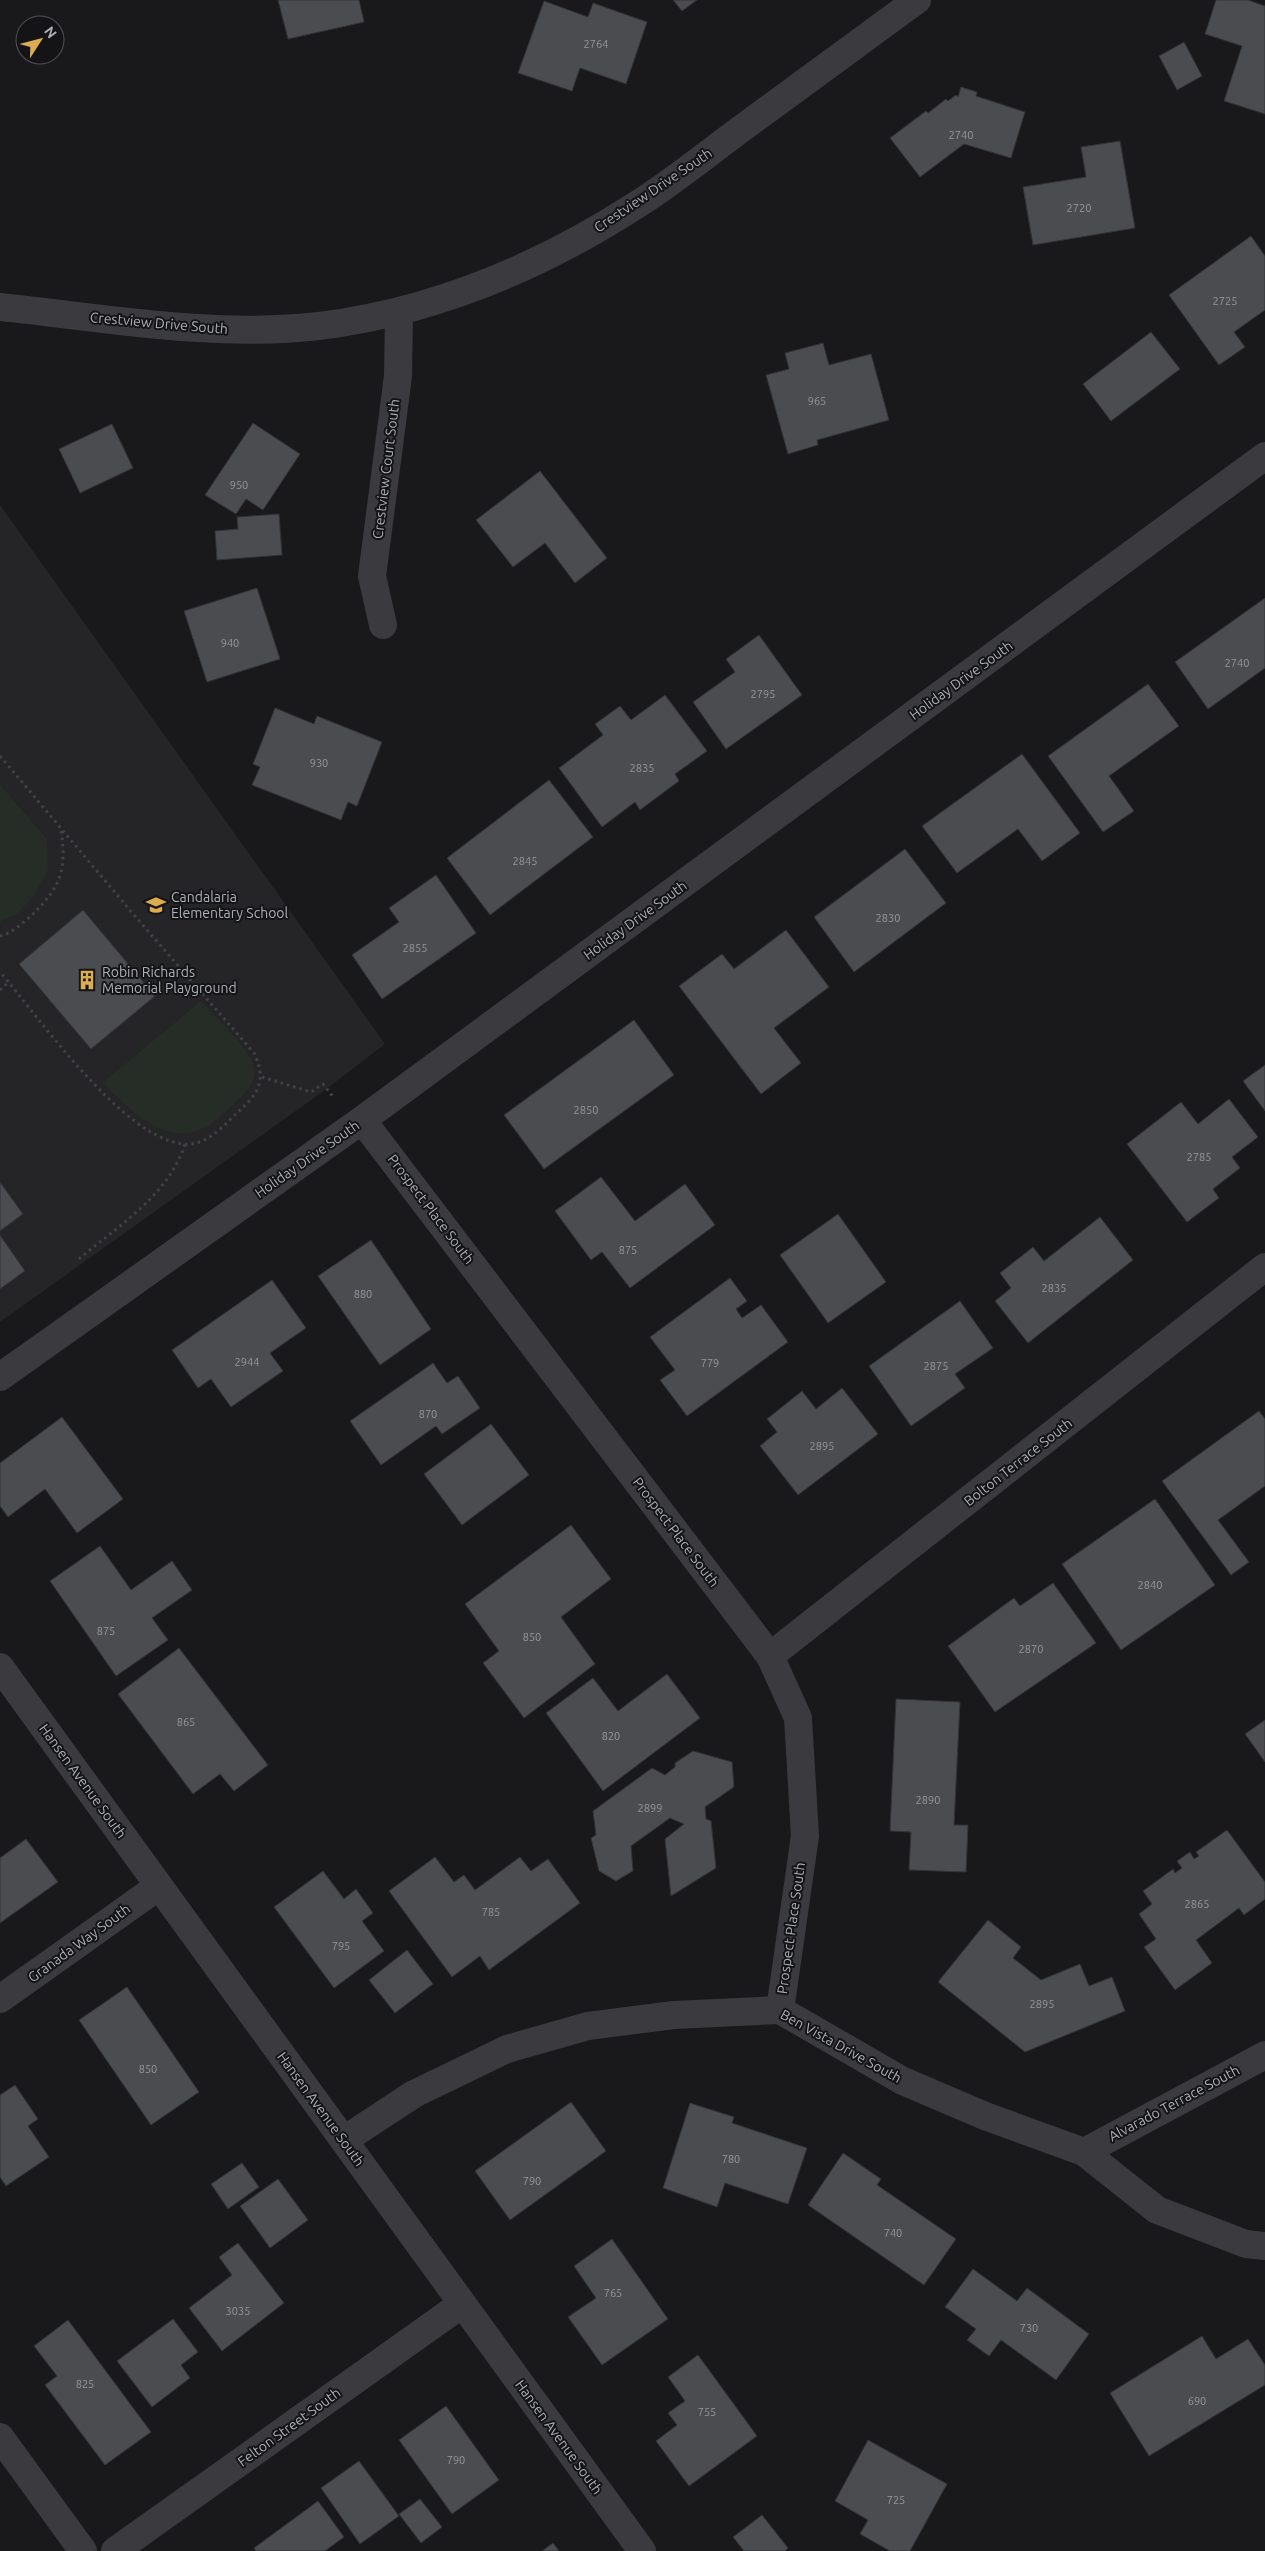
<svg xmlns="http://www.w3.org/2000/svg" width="1265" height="2551" viewBox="0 0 1265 2551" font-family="Ubuntu,sans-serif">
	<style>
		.built { fill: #252528 }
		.green { fill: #262c26 }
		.building { fill: #4b4c50; stroke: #333337 }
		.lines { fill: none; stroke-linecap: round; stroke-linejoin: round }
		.path { stroke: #414246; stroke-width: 3; stroke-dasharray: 2.5 4; stroke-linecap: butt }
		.minor { stroke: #3b3b3f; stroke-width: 28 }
		.labels { text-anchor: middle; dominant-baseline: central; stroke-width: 4; stroke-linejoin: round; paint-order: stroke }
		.number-label { font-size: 11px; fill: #94989f }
		.street-label { font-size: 14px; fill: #adb1b9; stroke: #141416 }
		.poi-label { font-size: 14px; fill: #adb1b9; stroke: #141416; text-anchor: start }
	</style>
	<rect width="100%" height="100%" fill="#19191b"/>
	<polygon class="built" points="0,505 385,1044 321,1093 0,1322 0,1289 25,1271 0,1235 0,1231 23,1214 0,1182 0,922 17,914 47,839 0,784"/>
	<g class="green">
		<polygon points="0,784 47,839 48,870 34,896 17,914 0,922"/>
		<path d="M 201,1001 C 217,1019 247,1045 254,1067 C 258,1081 245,1094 236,1102 C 226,1110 217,1121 206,1127 C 164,1149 130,1108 102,1083 Z"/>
	</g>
	<g class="building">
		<polygon points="278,0 359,0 364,22 288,39"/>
		<polygon points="673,0 697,0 682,11"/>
		<polygon points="1216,0 1248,0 1265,6 1265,114 1224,101 1242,46 1205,34"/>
		<polygon points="544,1 588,17 593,3 647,22 626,84 580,68 572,91 518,73"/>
		<polygon points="1184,42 1202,76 1177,90 1159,56"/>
		<polygon points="961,87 977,92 976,96 1025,112 1011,158 964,144 920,177 890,138 926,111 928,113 946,99 948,101 956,95 958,97"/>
		<polygon points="1120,141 1135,228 1033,245 1023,187 1086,177 1081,147"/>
		<polygon points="1251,236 1265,256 1265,310 1234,332 1245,347 1219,365 1169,295"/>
		<polygon points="1151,332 1180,369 1111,421 1083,384"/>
		<polygon points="823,343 829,365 871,354 889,420 817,440 818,445 788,454 766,375 789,369 785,353"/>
		<polygon points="253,423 300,454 263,510 246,499 236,514 205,495"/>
		<polygon points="112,424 133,468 80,493 59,449"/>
		<polygon points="540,471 607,558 575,583 545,543 513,567 476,520"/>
		<polygon points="279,514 282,555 217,560 215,531 238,529 237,517"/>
		<polygon points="257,588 280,659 207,682 184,611"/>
		<polygon points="1265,598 1265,668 1208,709 1175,662"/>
		<polygon points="759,635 802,695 726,749 693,702 735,672 726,659"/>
		<polygon points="1148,684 1179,726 1109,776 1134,811 1103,832 1048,756"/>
		<polygon points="665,695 707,751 675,774 679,781 640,810 635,802 602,827 559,768 603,735 595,724 620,706 631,720"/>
		<polygon points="275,708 314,724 317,716 382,742 357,806 348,802 341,820 252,785 260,767 253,764"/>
		<polygon points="1022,754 1080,833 1042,861 1018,829 957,873 922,826"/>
		<polygon points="549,780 593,837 490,915 447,858"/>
		<polygon points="905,849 946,903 854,972 814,917"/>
		<polygon points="436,875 476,933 382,999 352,955 399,922 389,908"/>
		<polygon points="83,910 155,996 91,1049 19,964"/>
		<polygon points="786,930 829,987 774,1028 801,1063 761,1094 679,986 722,954 734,969"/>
		<polygon points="634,1020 674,1075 544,1169 504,1115"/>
		<polygon points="1265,1065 1265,1111 1243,1081"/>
		<polygon points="1229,1099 1258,1137 1232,1157 1240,1168 1213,1189 1219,1198 1187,1222 1127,1144 1181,1102 1198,1124"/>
		<polygon points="601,1177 635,1221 685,1184 715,1225 630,1288 602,1252 591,1260 555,1211"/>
		<polygon points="0,1182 23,1214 0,1231"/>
		<polygon points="838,1214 886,1282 828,1323 780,1255"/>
		<polygon points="1100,1217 1133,1260 1028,1343 995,1301 1011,1288 1000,1273 1033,1247 1044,1261"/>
		<polygon points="0,1235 25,1271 0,1289"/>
		<polygon points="371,1240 431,1329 380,1365 318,1276"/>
		<polygon points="730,1278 747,1301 736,1309 742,1318 761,1305 788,1342 687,1416 660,1380 675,1370 650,1337"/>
		<polygon points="272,1280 306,1328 270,1353 283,1371 231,1407 211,1379 198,1388 172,1350"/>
		<polygon points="960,1301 993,1348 955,1374 965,1388 911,1426 869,1366"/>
		<polygon points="433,1363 447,1383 458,1376 480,1408 442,1434 436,1426 381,1465 350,1421"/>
		<polygon points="842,1388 878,1434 798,1495 760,1446 777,1432 767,1419 802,1391 816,1409"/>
		<polygon points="1259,1411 1265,1419 1265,1486 1218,1520 1249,1562 1231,1575 1162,1481"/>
		<polygon points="62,1417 123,1499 77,1533 45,1489 8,1517 0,1506 0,1463"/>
		<polygon points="491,1424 529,1475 462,1525 424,1474"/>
		<polygon points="1155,1499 1215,1585 1121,1650 1062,1564"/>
		<polygon points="571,1525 611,1579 561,1617 595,1664 524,1718 483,1663 499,1651 465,1604"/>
		<polygon points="100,1546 131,1590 172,1561 192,1590 152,1618 168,1640 116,1676 50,1581"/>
		<polygon points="1053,1583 1096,1643 995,1712 948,1646 1014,1598 1020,1606"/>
		<polygon points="179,1648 268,1765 234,1791 220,1774 193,1794 118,1694"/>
		<polygon points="667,1674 700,1718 603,1791 546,1713 593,1678 618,1711"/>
		<polygon points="896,1699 960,1702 954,1825 968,1825 966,1872 909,1870 911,1832 890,1831"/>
		<polygon points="1265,1720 1265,1762 1245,1734"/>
		<polygon points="693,1751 732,1762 734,1787 705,1807 706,1819 711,1821 716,1868 671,1896 665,1839 684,1824 670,1818 631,1846 633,1871 616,1881 599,1871 591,1838 596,1835 593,1811 652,1768 665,1775 675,1767 675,1763"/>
		<polygon points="1227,1830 1265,1882 1265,1899 1244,1915 1239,1908 1196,1940 1212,1963 1175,1990 1144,1947 1156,1939 1139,1914 1152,1904 1143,1891 1173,1869 1175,1873 1182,1868 1177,1861 1190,1852 1194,1859 1199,1856 1196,1852"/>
		<polygon points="26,1839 58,1882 0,1923 0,1858"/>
		<polygon points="435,1857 454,1882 464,1875 475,1890 520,1857 531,1871 548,1859 580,1903 489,1970 480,1956 452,1977 389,1891"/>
		<polygon points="323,1871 344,1899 356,1889 373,1913 362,1921 384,1951 334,1988 274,1907"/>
		<polygon points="988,1920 1021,1947 1013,1958 1041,1980 1080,1964 1089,1986 1112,1977 1125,2011 1025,2052 938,1982"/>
		<polygon points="407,1950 433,1984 395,2013 369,1980"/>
		<polygon points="127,1987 199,2092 151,2125 79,2020"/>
		<polygon points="15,2085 38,2119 28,2126 49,2157 6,2186 0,2177 0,2095"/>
		<polygon points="571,2102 606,2151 510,2220 475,2171"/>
		<polygon points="690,2103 734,2117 732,2123 807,2148 788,2204 725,2183 717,2207 663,2188"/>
		<polygon points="843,2153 881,2179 877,2185 956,2239 924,2285 808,2205"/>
		<polygon points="242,2163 259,2187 228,2209 211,2184"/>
		<polygon points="278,2179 308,2220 270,2248 240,2206"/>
		<polygon points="612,2239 668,2319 602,2365 568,2317 596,2298 574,2266"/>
		<polygon points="238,2243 284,2303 222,2351 189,2308 232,2275 219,2257"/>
		<polygon points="973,2269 1017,2301 1027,2288 1089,2334 1056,2380 1001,2340 989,2356 967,2340 976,2329 945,2307"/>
		<polygon points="173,2319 198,2352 181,2365 190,2378 152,2407 117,2361"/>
		<polygon points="68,2320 151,2432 105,2465 45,2385 57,2376 34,2346"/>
		<polygon points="1202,2336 1216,2359 1248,2339 1265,2365 1265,2385 1149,2456 1110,2393"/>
		<polygon points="698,2355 757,2436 689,2486 656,2441 677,2425 668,2413 685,2401 668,2377"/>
		<polygon points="446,2406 499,2480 452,2514 399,2440"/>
		<polygon points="868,2440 947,2484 910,2551 890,2551 860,2534 868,2520 835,2501"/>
		<polygon points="359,2461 399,2516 360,2544 321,2488"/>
		<polygon points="420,2499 442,2527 421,2543 399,2514"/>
		<polygon points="318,2501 344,2537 325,2551 256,2551 254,2548"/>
		<polygon points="762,2515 788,2548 785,2551 744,2551 733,2537"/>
		<polygon points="553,2543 559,2551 542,2551"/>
	</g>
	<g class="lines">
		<g class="path">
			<path d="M 0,756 L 134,915 L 254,1053 C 267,1080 259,1093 238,1112 C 223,1126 207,1146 184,1144 C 123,1139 39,1017 0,972"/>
			<path d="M 0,936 C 11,934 24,922 33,914 C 61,886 67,870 61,830"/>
			<polyline points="0,990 9,982"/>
			<polyline points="262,1077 311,1092 323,1084 334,1098"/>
			<path d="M 79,1259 C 118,1226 169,1195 185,1144"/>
		</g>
		<g class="minor">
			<path d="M 0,307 C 105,318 213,338 319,326 C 433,312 542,266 638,204 C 674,181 707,154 741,129 C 800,86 858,43 917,0"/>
			<polyline points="383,625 372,576 398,376 399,312"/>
			<polyline points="362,1120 770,1656 798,1718 805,1836 780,2010"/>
			<polyline points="0,1377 362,1120 1265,456"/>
			<polyline points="770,1656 1265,1267"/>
			<polyline points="0,1667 642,2551"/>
			<polyline points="0,1999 159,1886"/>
			<polyline points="344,2140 414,2094 507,2049 588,2026 674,2015 780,2010 903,2081 985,2116 1084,2152 1157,2210 1246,2244 1265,2246"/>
			<polyline points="1084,2152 1265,2055"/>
			<polyline points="0,2437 83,2551"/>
			<polyline points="115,2551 462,2304"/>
		</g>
	</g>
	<defs>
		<symbol id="school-bare" viewBox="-9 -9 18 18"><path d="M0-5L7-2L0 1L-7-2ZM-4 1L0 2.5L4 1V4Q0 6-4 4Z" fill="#dcac50" stroke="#141416" stroke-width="2.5" paint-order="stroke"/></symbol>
		<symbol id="building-bare" viewBox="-9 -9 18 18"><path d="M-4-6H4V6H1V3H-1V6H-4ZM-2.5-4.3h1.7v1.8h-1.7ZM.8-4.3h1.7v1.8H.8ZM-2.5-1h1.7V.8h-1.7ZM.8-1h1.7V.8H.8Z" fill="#dcac50" stroke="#141416" stroke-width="2.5" paint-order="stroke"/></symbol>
	</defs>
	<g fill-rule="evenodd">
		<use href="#school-bare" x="142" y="891" width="28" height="28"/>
		<use href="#building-bare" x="73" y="966" width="28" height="28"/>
	</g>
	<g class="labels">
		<g class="number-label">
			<text x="596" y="44">2764</text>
			<text x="961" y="135">2740</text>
			<text x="1079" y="208">2720</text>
			<text x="1225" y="301">2725</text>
			<text x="817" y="401">965</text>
			<text x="239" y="485">950</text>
			<text x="230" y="643">940</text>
			<text x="1237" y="663">2740</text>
			<text x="763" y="694">2795</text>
			<text x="319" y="763">930</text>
			<text x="642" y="768">2835</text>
			<text x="525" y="861">2845</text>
			<text x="888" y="918">2830</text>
			<text x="415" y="948">2855</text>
			<text x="586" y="1110">2850</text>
			<text x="1199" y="1157">2785</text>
			<text x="628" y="1250">875</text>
			<text x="1054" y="1288">2835</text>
			<text x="363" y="1294">880</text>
			<text x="247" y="1362">2944</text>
			<text x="710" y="1363">779</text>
			<text x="936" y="1366">2875</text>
			<text x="428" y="1414">870</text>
			<text x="822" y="1446">2895</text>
			<text x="1150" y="1585">2840</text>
			<text x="106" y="1631">875</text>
			<text x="532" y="1637">850</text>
			<text x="1031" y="1649">2870</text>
			<text x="186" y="1722">865</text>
			<text x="611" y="1736">820</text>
			<text x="928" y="1800">2890</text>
			<text x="650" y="1808">2899</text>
			<text x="1197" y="1904">2865</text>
			<text x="491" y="1912">785</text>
			<text x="341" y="1946">795</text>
			<text x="1042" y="2004">2895</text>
			<text x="148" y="2069">850</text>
			<text x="731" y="2159">780</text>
			<text x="532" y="2181">790</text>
			<text x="893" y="2233">740</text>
			<text x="613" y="2293">765</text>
			<text x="238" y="2311">3035</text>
			<text x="1029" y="2328">730</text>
			<text x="85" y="2384">825</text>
			<text x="1197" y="2401">690</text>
			<text x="707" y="2412">755</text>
			<text x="456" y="2460">790</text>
			<text x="896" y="2500">725</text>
		</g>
		<g class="street-label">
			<text transform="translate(653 190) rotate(-34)">Crestview Drive South</text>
			<text transform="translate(159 323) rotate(5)">Crestview Drive South</text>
			<text transform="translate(386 469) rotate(-83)">Crestview Court South</text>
			<text transform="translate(961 680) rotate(-36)">Holiday Drive South</text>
			<text transform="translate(635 920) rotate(-36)">Holiday Drive South</text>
			<text transform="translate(307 1159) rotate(-35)">Holiday Drive South</text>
			<text transform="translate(431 1209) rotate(53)">Prospect Place South</text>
			<text transform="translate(1018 1462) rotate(-38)">Bolton Terrace South</text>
			<text transform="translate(676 1532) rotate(53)">Prospect Place South</text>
			<text transform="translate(83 1781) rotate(54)">Hansen Avenue South</text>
			<text transform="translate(791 1928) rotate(-82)">Prospect Place South</text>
			<text transform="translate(79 1943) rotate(-36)">Granada Way South</text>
			<text transform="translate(841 2046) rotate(29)">Ben Vista Drive South</text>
			<text transform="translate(1174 2103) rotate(-28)">Alvarado Terrace South</text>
			<text transform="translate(321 2109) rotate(54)">Hansen Avenue South</text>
			<text transform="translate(289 2427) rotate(-36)">Felton Street South</text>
			<text transform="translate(559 2437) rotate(54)">Hansen Avenue South</text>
		</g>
		<g class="poi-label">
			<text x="171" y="897">Candalaria<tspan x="171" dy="16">Elementary School</tspan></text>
			<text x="102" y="972">Robin Richards<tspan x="102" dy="16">Memorial Playground</tspan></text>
		</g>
	</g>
	<g transform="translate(40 40) rotate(54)"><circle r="24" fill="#141416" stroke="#515357"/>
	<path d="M0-4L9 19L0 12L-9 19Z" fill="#dcac50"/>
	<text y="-8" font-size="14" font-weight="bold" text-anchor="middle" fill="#adb1b9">N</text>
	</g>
</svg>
